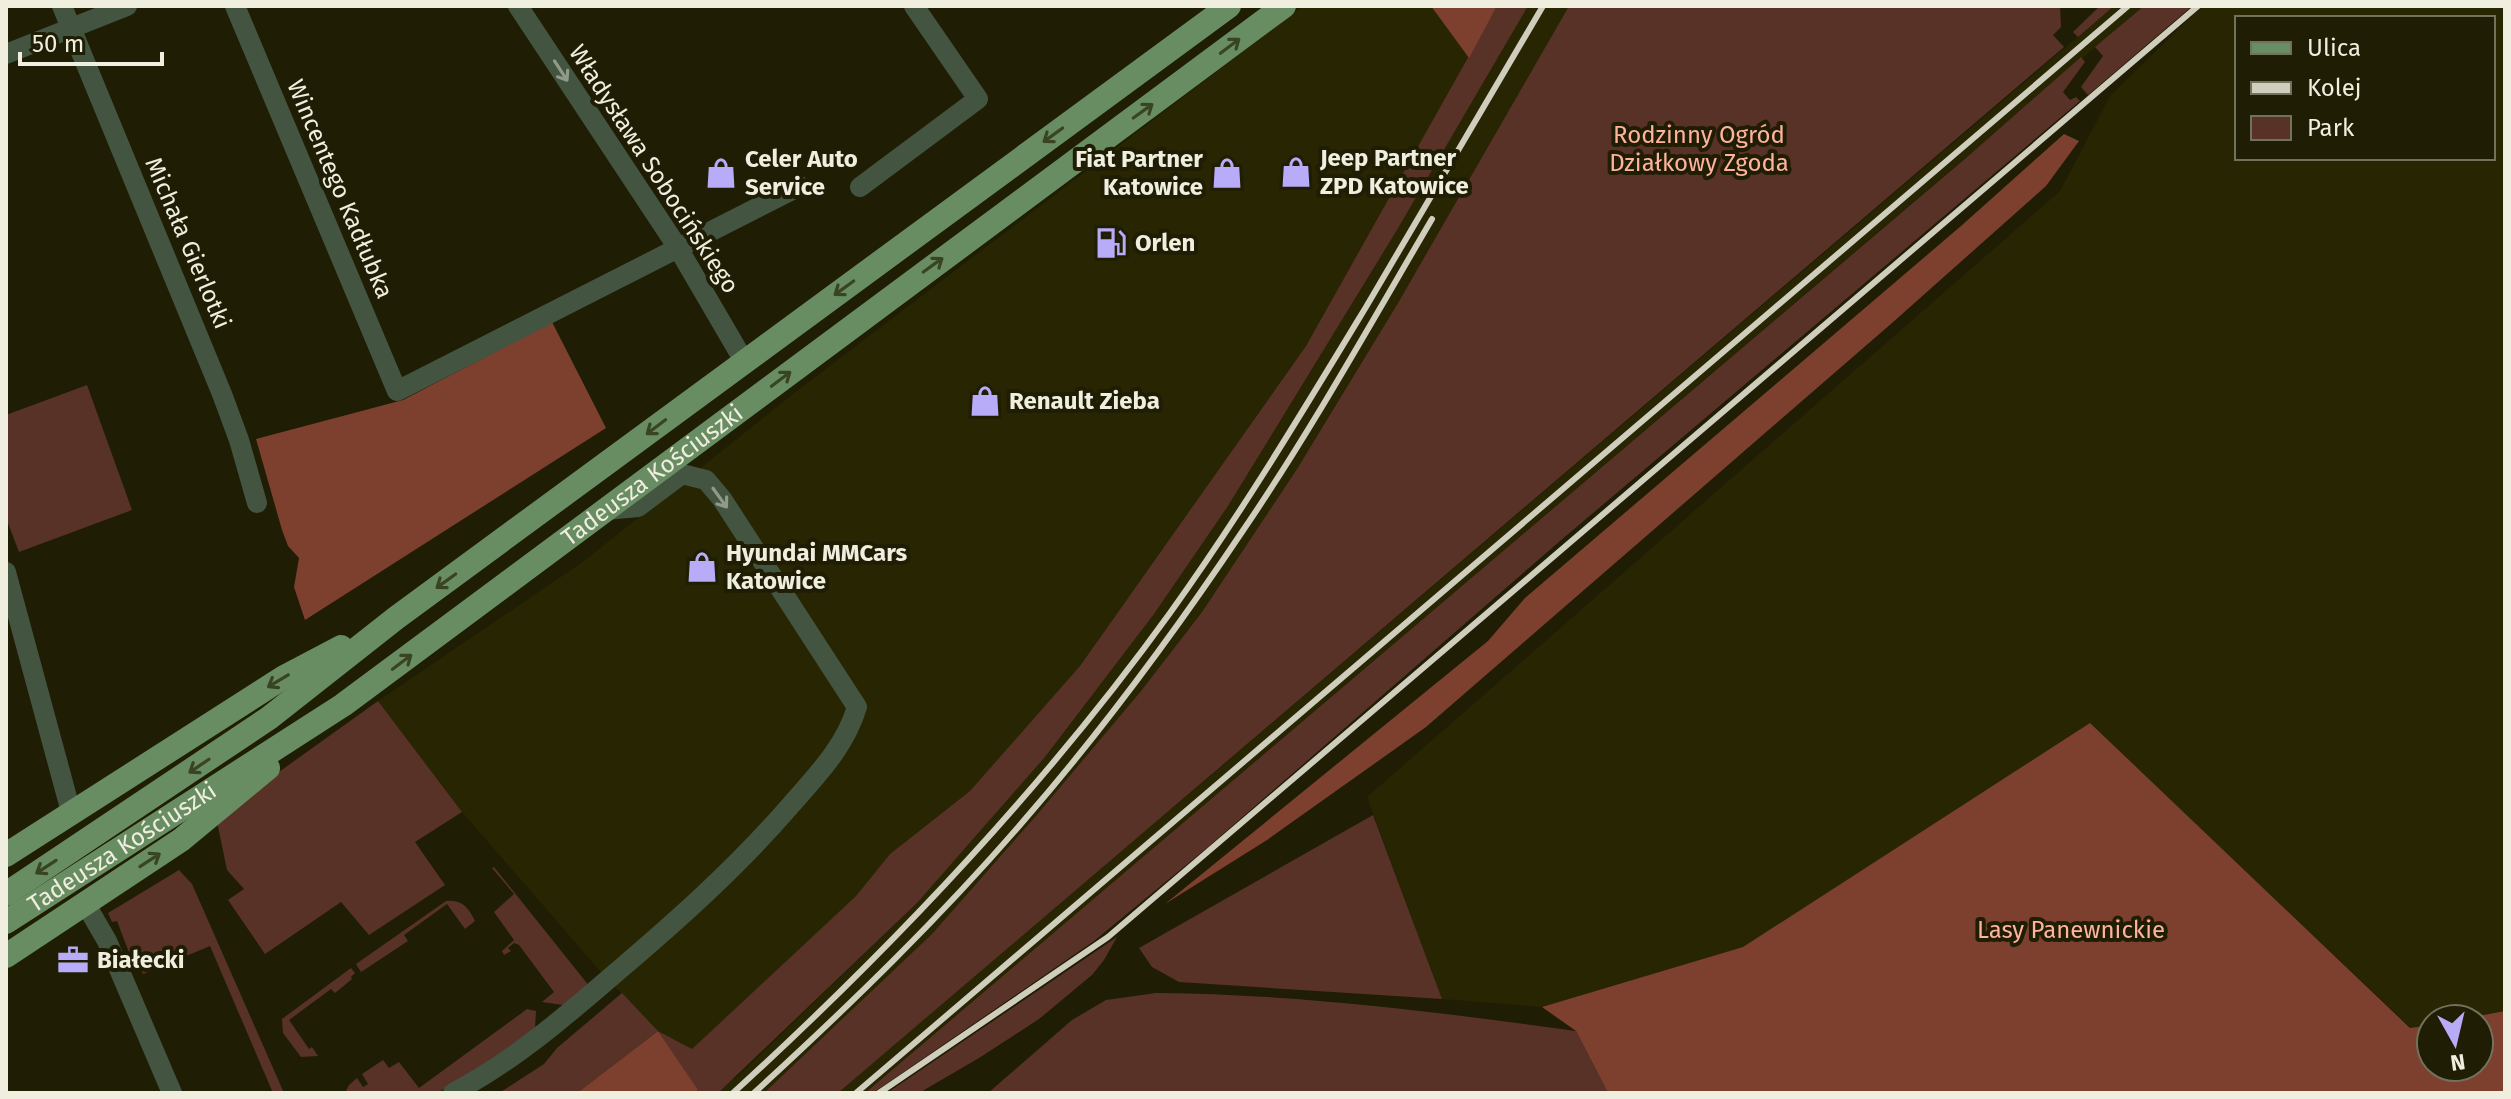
<svg xmlns="http://www.w3.org/2000/svg" width="2511" height="1099" viewBox="0 0 2511 1099" font-family="'Fira Sans',sans-serif">
	<style>
		.built { fill: #282503; fill-rule: evenodd }
		.green { fill: #593227 }
		.forest { fill: #7d402f }
		.lines { fill: none; stroke-linecap: round; stroke-linejoin: round }
		.minor { stroke: #435540; stroke-width: 20 }
		.primary { stroke: #688d62; stroke-width: 24 }
		.rail { stroke: #cfcebd; stroke-width: 6 }
		.oneway { stroke: #394425 }
		.oneway2 { stroke: #909a88 }
		.labels { text-anchor: middle; dominant-baseline: central; stroke-width: 8; stroke-linejoin: round; paint-order: stroke }
		.park-label { font-size: 24px; fill: #ffb29c; stroke: #1f1d04 }
		.poi-label { font-size: 24px; font-weight: bold; fill: #efeedf; stroke: #1f1d04; text-anchor: start }
		.street-label { font-size: 24px; fill: #efeedf; stroke: #1f1d04 }
	</style>
	<rect width="100%" height="100%" fill="#1f1d04"/>
	<g class="built">
		<polygon points="1303,6 1431,6 1469,58 1306,346 1080,666 970,791 890,854 856,896 692,1049 658,1031 600,971 462,812 378,701 584,561 798,390"/>
		<polygon points="1528,6 1569,6 1398,303 1297,469 1202,612 1141,691 1035,817 932,934 834,1029 764,1093 695,1093 736,1078 917,903 1045,757 1154,614 1228,506 1397,230"/>
		<polygon points="2114,6 2144,6 865,1093 838,1093"/>
		<path d="M 2202,6 L 2505,6 L 2505,1011 L 2462,1019 L 2431,1019 L 2431,1025 L 2411,1028 L 2090,724 L 1743,947 L 1542,1007 L 1442,999 L 1367,797 L 2060,191 L 2110,96 ZM 2237,18 L 2493,18 L 2493,158 L 2237,158 Z"/>
	</g>
	<g class="green">
		<polygon points="1497,6 1528,6 1397,230 1228,506 1154,614 1045,757 917,903 718,1093 695,1093 698,1091 658,1031 577,1093 499,1093 544,1064 557,1048 622,993 658,1031 692,1049 856,896 890,854 970,791 1080,666 1306,346"/>
		<polygon points="1569,6 2060,6 2061,27 2053,35 2064,47 838,1093 764,1093 932,934 1035,817 1141,691 1202,612 1297,469 1398,303"/>
		<polygon points="2100,6 2114,6 2078,37 2073,32"/>
		<polygon points="2144,6 2192,6 2088,95 2081,87 2103,56 2095,47"/>
		<polygon points="2081,57 2085,62 2063,92 2070,100 2076,97 2080,101 1560,541 1208,847 1094,941 873,1093 865,1093 1967,157"/>
		<polygon points="87,385 132,510 19,552 6,518 6,415"/>
		<polygon points="378,701 462,812 415,842 445,885 369,935 341,902 265,954 228,900 244,889 227,870 216,817"/>
		<polygon points="1373,815 1442,999 1179,982 1152,967 1139,948"/>
		<polygon points="494,867 590,987 563,1005 542,1002 554,992 519,945 514,943 508,948 511,951 504,955 502,951 514,940 494,912 514,894 492,868"/>
		<polygon points="179,870 192,884 284,1093 273,1093 210,946 143,974 138,961 133,963 117,921 112,922 108,913"/>
		<path d="M 446,901 C 462,899 469,908 475,921 L 465,929 L 447,904 L 404,935 L 408,941 L 361,972 L 356,964 Z"/>
		<polygon points="1117,937 1104,960 1092,975 1039,1019 979,1058 919,1093 887,1093"/>
		<polygon points="351,968 355,973 351,977 352,979 335,993 331,989 289,1020 309,1049 312,1047 318,1056 301,1057 283,1033 282,1019"/>
		<path d="M 1156,993 C 1296,994 1437,1012 1576,1031 L 1608,1093 L 988,1093 L 1072,1020 L 1106,1000 Z"/>
		<polygon points="527,1009 536,1011 535,1029 476,1070 437,1093 345,1093 349,1085 357,1078 363,1087 368,1084 362,1074 383,1060 389,1068 399,1062 419,1088"/>
	</g>
	<g class="forest">
		<polygon points="1431,6 1497,6 1469,58"/>
		<polygon points="2064,134 2079,141 2046,186 1892,323 1426,727 1267,840 1165,904 1488,641 1525,598 1961,226"/>
		<polygon points="552,322 606,428 305,620 294,587 299,558 288,546 282,530 256,439 403,400"/>
		<polygon points="2090,723 2410,1028 2431,1025 2431,1067 2479,1067 2479,1019 2462,1019 2505,1011 2505,1093 1608,1093 1576,1031 1542,1007 1743,947"/>
		<polygon points="658,1031 698,1090 695,1093 577,1093"/>
	</g>
	<g class="lines">
		<g class="minor">
			<polyline points="62,6 222,394 239,440 257,503"/>
			<polyline points="235,6 397,391 800,186"/>
			<polyline points="518,6 678,248 744,361"/>
			<polyline points="6,54 127,6"/>
			<polyline points="860,187 978,99 914,6"/>
			<polyline points="6,572 71,812"/>
			<polyline points="85,903 107,941 172,1093"/>
			<path d="M 453,1093 C 514,1061 567,1015 619,970 C 679,919 738,866 790,806 C 817,775 845,747 857,707 L 722,499 L 706,480 L 682,474 L 638,507 L 606,510"/>
		</g>
		<g class="primary">
			<polyline points="6,855 284,677 341,647"/>
			<polyline points="6,894 269,718 396,618 1229,6"/>
			<path id="s1" d="M 6,922 L 343,705 L 1284,6"/>
			<polyline points="6,956 181,840 268,768"/>
		</g>
		<g class="rail">
			<path d="M 733,1093 C 893,947 1043,789 1170,613 C 1241,514 1303,411 1366,307 C 1425,207 1484,107 1543,6"/>
			<path d="M 754,1093 C 849,1006 942,916 1026,818 C 1105,727 1177,629 1244,529 C 1312,429 1371,323 1432,219"/>
			<polyline points="856,1093 2128,6"/>
			<polyline points="879,1093 1108,937 2198,6"/>
		</g>
	</g>
	<defs><path id="oneway-shaft" d="M-6 0H5M1.5-3L5.5 0L1.5 3" fill="none" stroke-width="1.6" stroke-linecap="round" stroke-linejoin="round" transform="scale(2)"/></defs>
	<g class="oneway">
		<use href="#oneway-shaft" transform="translate(1230 46) rotate(-37)"/>
		<use href="#oneway-shaft" transform="translate(1143 111) rotate(-36)"/>
		<use href="#oneway-shaft" transform="translate(1053 135) rotate(144)"/>
		<use href="#oneway-shaft" transform="translate(933 265) rotate(-36)"/>
		<use href="#oneway-shaft" transform="translate(844 288) rotate(144)"/>
		<use href="#oneway-shaft" transform="translate(781 379) rotate(-37)"/>
		<use href="#oneway-shaft" transform="translate(656 427) rotate(143)"/>
		<use href="#oneway-shaft" transform="translate(446 581) rotate(144)"/>
		<use href="#oneway-shaft" transform="translate(402 662) rotate(-37)"/>
		<use href="#oneway-shaft" transform="translate(278 681) rotate(149)"/>
		<use href="#oneway-shaft" transform="translate(199 766) rotate(146)"/>
		<use href="#oneway-shaft" transform="translate(150 860) rotate(-33)"/>
		<use href="#oneway-shaft" transform="translate(46 867) rotate(147)"/>
	</g>
	<g class="oneway2">
		<use href="#oneway-shaft" transform="translate(561 71) rotate(57)"/>
		<use href="#oneway-shaft" transform="translate(720 498) rotate(54)"/>
	</g>
	<defs>
		<symbol id="shop-bare" viewBox="-9 -9 18 18"><path d="M-5-2.5h2.3a2.7 3.5 0 0 1 5.4 0H5L5.5 6h-11ZM-1.5-2.5h3a1.5 2.3 0 0 0-3 0Z" fill="#b8abf7" stroke="#1f1d04" stroke-width="2.5" paint-order="stroke"/></symbol>
		<symbol id="fuel-bare" viewBox="-9 -9 18 18"><path d="M-5.5-6h7V0h2V4h1.3V-2.5L3-4.5l.8-.8L6-3V5H2.5V1h-1V6h-7ZM-4.2-4.7v3.2H.2V-4.7Z" fill="#b8abf7" stroke="#1f1d04" stroke-width="2.5" paint-order="stroke"/></symbol>
		<symbol id="office-bare" viewBox="-9 -9 18 18"><path d="M-6-3h4V-5.5h4V-3h4V5H-6ZM-1-4.5V-3h2v-1.5ZM-6 0V1H6V0Z" fill="#b8abf7" stroke="#1f1d04" stroke-width="2.5" paint-order="stroke"/></symbol>
	</defs>
	<g fill-rule="evenodd">
		<use href="#shop-bare" x="1274" y="150" width="44" height="44"/>
		<use href="#shop-bare" x="699" y="151" width="44" height="44"/>
		<use href="#shop-bare" x="1205" y="151" width="44" height="44"/>
		<use href="#fuel-bare" x="1089" y="221" width="44" height="44"/>
		<use href="#shop-bare" x="963" y="379" width="44" height="44"/>
		<use href="#shop-bare" x="680" y="545" width="44" height="44"/>
		<use href="#office-bare" x="51" y="938" width="44" height="44"/>
	</g>
	<g class="labels">
		<g class="park-label">
			<text x="1699" y="135">Rodzinny Ogród<tspan x="1699" dy="28">Działkowy Zgoda</tspan></text>
			<text x="2071" y="930">Lasy Panewnickie</text>
		</g>
		<g class="poi-label">
			<text x="1320" y="158">Jeep Partner<tspan x="1320" dy="28">ZPD Katowice</tspan></text>
			<text x="745" y="159">Celer Auto<tspan x="745" dy="28">Service</tspan></text>
			<text x="1203" y="159" text-anchor="end">Fiat Partner<tspan x="1203" dy="28">Katowice</tspan></text>
			<text x="1135" y="243">Orlen</text>
			<text x="1009" y="401">Renault Zieba</text>
			<text x="726" y="553">Hyundai MMCars<tspan x="726" dy="28">Katowice</tspan></text>
			<text x="97" y="960">Białecki</text>
		</g>
		<g class="street-label">
			<text transform="translate(654 169) rotate(57)">Władysława Sobocińskiego</text>
			<text transform="translate(340 189) rotate(67)">Wincentego Kadłubka</text>
			<text transform="translate(188 243) rotate(67)">Michała Gierlotki</text>
			<text stroke="none"><textPath href="#s1" startOffset="786">Tadeusza Kościuszki</textPath></text>
			<text stroke="none"><textPath href="#s1" startOffset="138">Tadeusza Kościuszki</textPath></text>
		</g>
	</g>
	<rect width="2511" height="1099" fill="none" stroke="#efeedf" stroke-width="16"/>
	<rect x="2235" y="16" width="260" height="144" fill="#1f1d04" stroke="#72715c" stroke-width="2"/>
	<rect x="2251" y="42" width="40" height="12" fill="#688d62" stroke="#72715c" stroke-width="2"/>
	<text x="2307" y="56" font-size="24" fill="#efeedf">Ulica</text>
	<rect x="2251" y="82" width="40" height="12" fill="#cfcebd" stroke="#72715c" stroke-width="2"/>
	<text x="2307" y="96" font-size="24" fill="#efeedf">Kolej</text>
	<rect x="2251" y="116" width="40" height="24" fill="#593227" stroke="#72715c" stroke-width="2"/>
	<text x="2307" y="136" font-size="24" fill="#efeedf">Park</text>
	<g transform="translate(2455 1043) rotate(172)"><circle r="38" fill="#1f1d04" stroke="#72715c" stroke-width="2"/>
	<path d="M0-6L14 30L0 20L-14 30Z" fill="#b8abf7"/>
	<text y="-12" font-size="22" font-weight="bold" text-anchor="middle" fill="#efeedf">N</text>
	</g>
	<path d="M20 52v12h142v-12" fill="none" stroke="#efeedf" stroke-width="4"/>
	<text x="32" y="52" font-size="24" fill="#efeedf" stroke="#1f1d04" stroke-width="6" paint-order="stroke">50 m</text>
</svg>
